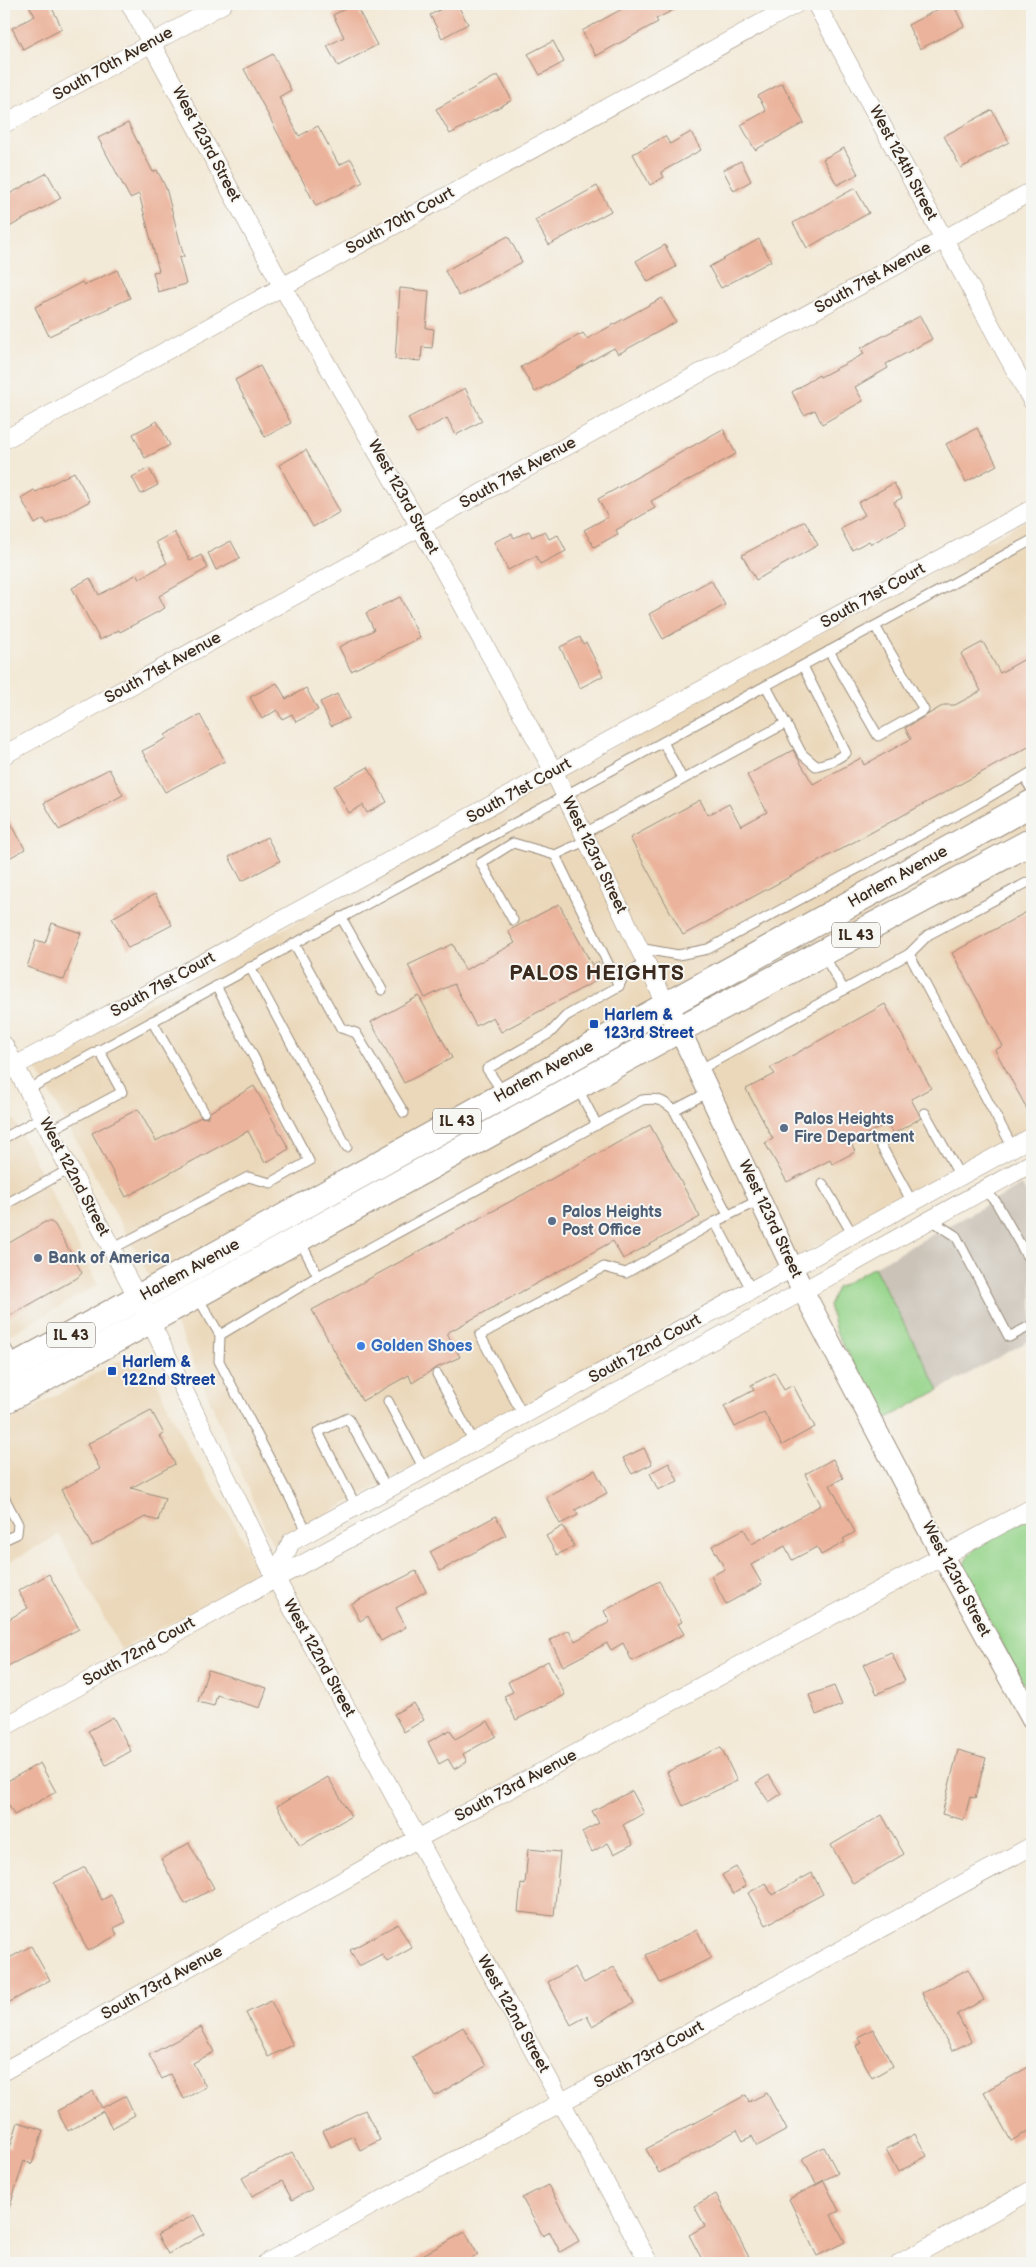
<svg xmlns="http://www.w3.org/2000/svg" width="1036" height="2267" viewBox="0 0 1036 2267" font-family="'Balsamiq Sans',sans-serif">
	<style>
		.built { fill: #ebd8ba }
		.industrial { fill: #cbc3b8 }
		.green { fill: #95d48a; stroke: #687f54 }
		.building { fill: #ebb39b }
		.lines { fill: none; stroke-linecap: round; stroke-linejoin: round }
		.service-casing { stroke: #978a7a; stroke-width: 11 }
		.minor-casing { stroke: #978a7a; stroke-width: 19 }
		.tertiary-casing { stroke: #978a7a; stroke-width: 23 }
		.primary-casing { stroke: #978a7a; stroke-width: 28 }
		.service { stroke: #fff; stroke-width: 9 }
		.minor { stroke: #fff; stroke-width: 18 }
		.tertiary { stroke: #fff; stroke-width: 21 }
		.primary { stroke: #fff; stroke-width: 26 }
		.transit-dot { fill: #1a4fb4; stroke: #f6f6f2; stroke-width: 2 }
		.service-dot { fill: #5c6f8a; stroke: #f6f6f2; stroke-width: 2 }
		.shop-dot { fill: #3f7fe0; stroke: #f6f6f2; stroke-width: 2 }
		.labels { text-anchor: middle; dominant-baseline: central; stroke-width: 4; stroke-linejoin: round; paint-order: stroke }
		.shield { fill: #f6f6f2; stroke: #73675e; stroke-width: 1 }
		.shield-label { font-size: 15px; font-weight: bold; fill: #3b2a1e }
		.street-label { font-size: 16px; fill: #3b2a1e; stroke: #f6f6f2 }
		.transit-label { font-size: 16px; font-weight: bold; fill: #164399; stroke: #f6f6f2; text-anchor: start }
		.service-label { font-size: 16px; font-weight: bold; fill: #4e5e75; stroke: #f6f6f2; text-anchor: start }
		.shop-label { font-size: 16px; font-weight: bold; fill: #366cbe; stroke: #f6f6f2; text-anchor: start }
		.district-label { font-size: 21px; font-weight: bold; letter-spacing: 1px; fill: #3b2a1e; stroke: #f6f6f2 }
	</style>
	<rect width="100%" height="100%" fill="#f6f6f2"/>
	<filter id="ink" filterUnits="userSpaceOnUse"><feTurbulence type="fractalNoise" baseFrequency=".02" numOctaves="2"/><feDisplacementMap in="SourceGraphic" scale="10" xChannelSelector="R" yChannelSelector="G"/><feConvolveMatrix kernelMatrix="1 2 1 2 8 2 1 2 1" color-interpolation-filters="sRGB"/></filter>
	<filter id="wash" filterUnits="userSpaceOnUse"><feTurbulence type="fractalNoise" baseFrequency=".0096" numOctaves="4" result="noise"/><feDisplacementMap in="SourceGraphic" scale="20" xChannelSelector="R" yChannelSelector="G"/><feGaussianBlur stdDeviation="1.12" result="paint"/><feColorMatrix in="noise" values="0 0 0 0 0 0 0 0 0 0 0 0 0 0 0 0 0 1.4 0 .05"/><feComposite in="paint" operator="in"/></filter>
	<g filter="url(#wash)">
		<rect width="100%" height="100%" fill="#f3e9d7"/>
		<g class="built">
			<polygon points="1032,517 1032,1128 272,1544 181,1334 35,1066"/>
			<polygon points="4,1100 98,1285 4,1338"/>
			<polygon points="118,1361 132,1362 151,1370 187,1447 227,1510 255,1561 251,1582 121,1649 59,1535 4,1565 4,1424"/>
		</g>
		<polygon class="industrial" points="1022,1185 1032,1203 1032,1339 939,1390 874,1267"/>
		<g class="green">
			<polygon points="874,1267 939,1390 884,1420 836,1332 829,1305 837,1288"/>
			<path d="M 1032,1517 L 1032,1699 L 967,1579 C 965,1573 963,1566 966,1560 C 973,1543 1016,1525 1032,1517 Z"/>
		</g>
		<g id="blocks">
			<g class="building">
				<polygon points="28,4 50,4 62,28 23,49 12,28 35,16"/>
				<polygon points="355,4 377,45 338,66 327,46 344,37 333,15"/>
				<polygon points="451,4 457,4 468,24 442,38 430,15"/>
				<polygon points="631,4 685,4 656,19 658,22 596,56 582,31"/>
				<polygon points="948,4 953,4 964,26 920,49 908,25"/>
				<polygon points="553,41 564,62 540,75 528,54"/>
				<polygon points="273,54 291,90 279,97 299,136 318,126 339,165 351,159 363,182 316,206 244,69"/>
				<polygon points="498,75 512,100 450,134 436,109"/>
				<polygon points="782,83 804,123 755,150 741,125 766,111 758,96"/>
				<polygon points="992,110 1009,142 961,168 944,136"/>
				<polygon points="128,123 153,172 157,170 166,188 184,257 179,258 186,284 158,292 153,272 159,271 139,194 130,198 98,138"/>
				<polygon points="691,132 701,150 661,172 664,177 650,185 633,154 665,136 670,144"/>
				<polygon points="844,148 858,174 837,185 823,159"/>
				<polygon points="741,161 751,181 734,191 723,170"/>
				<polygon points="47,173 61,198 4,230 4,197"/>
				<polygon points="597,186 611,211 549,245 535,220"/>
				<polygon points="855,188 869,213 807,248 793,223"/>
				<polygon points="508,236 522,262 459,296 445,271"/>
				<polygon points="759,239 771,261 721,288 709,267"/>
				<polygon points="665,245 676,267 648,282 636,261"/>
				<polygon points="117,270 130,298 49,336 35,307 82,282 84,285"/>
				<polygon points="400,288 429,291 426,328 434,329 432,348 422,347 421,361 395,359"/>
				<polygon points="662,298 676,322 618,354 614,348 535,392 521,367 583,333 587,339"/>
				<polygon points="920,316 932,339 886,364 888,368 855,387 863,401 822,424 815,410 804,415 792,392 819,375 820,377 864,354 861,348"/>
				<polygon points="260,366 291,423 265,437 235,380"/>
				<polygon points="465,388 482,421 456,435 447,418 416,434 408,418"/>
				<polygon points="157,421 170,445 145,458 133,434"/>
				<polygon points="977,428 997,465 966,482 946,444"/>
				<polygon points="723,429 736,454 651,501 655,508 616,530 618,534 594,547 584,530 608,517 598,499"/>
				<polygon points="306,450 340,512 313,527 279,465"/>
				<polygon points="149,468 158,485 141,494 132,477"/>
				<polygon points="74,472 90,501 47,524 44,519 35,524 21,498 34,490 36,492"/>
				<polygon points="894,483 902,498 894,502 906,525 871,544 869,541 852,550 840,528 865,515 858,503"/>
				<polygon points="805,521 818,545 756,580 742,555"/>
				<polygon points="529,531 532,537 545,531 549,539 558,535 566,551 540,564 536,556 508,570 494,542 512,534 514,538"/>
				<polygon points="174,532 190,561 201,555 208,568 159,596 165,608 120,632 119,630 100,640 72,588 90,578 99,595 137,574 139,579 167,563 156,542"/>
				<polygon points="231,541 240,558 216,570 208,553"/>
				<polygon points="711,580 725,605 663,639 649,614"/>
				<polygon points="400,597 420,638 351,671 339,647 374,630 366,613"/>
				<polygon points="580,637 583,644 586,642 603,676 580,688 560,647"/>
				<polygon points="983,642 1000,673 1032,655 1032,745 683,935 630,838 700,800 708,815 729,804 741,826 767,812 747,775 793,750 813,784 861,758 864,765 911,739 905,728 944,705 955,705 981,691 961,654"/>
				<polygon points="277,683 286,699 306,688 318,710 296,722 292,714 282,719 277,710 262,719 250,697"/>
				<polygon points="337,694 349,718 331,726 320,702"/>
				<polygon points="200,715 225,761 165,792 142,751 167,738 165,735"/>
				<polygon points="368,767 387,802 367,813 363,805 349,813 334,786"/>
				<polygon points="109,769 123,795 59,830 44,803"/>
				<polygon points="4,810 25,849 4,861"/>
				<polygon points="267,837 280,861 242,881 229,857"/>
				<polygon points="155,894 172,925 128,948 112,918"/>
				<polygon points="559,904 592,965 598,962 605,976 501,1032 493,1017 476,1026 454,984 425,998 408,965 453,944 465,970 515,943 508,931"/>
				<polygon points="1032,909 1032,1118 995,1050 1003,1046 952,953"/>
				<polygon points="52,923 81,933 64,980 27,967 36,940 45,943"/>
				<polygon points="419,996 452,1058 404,1083 371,1022"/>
				<polygon points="885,1004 931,1088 911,1099 921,1118 893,1134 887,1123 851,1143 855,1152 832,1164 830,1160 787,1182 765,1143 773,1139 746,1089 775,1074 770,1068"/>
				<polygon points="254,1086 289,1149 265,1163 248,1131 126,1197 92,1133 138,1109 156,1141 201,1117 207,1118 210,1112"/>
				<polygon points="650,1125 700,1217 623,1259 613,1241 447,1333 460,1357 434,1369 412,1383 409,1375 362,1401 312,1310"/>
				<polygon points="45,1222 51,1222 55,1225 82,1273 77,1278 4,1319 4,1246"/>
				<polygon points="775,1373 784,1390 793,1385 815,1427 782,1445 764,1412 735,1427 724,1406 754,1390 751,1385"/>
				<polygon points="151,1410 164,1434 160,1436 175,1464 131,1488 165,1498 158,1521 145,1517 92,1546 61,1490 100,1469 87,1444"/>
				<polygon points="644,1448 652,1464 632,1474 623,1458"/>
				<polygon points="833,1459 843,1478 830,1485 855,1532 843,1539 845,1542 821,1555 817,1547 792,1560 785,1546 751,1565 762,1584 726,1604 711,1576 725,1569 712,1546 744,1529 752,1544 821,1505 805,1474"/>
				<polygon points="669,1463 678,1481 658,1490 650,1473"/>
				<polygon points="595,1470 607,1493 575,1510 578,1515 560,1524 546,1497"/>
				<polygon points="496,1516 506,1535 440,1571 430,1552"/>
				<polygon points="563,1526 574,1546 557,1555 546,1536"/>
				<polygon points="416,1571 426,1591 396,1608 406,1627 381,1641 368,1616 360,1621 351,1604"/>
				<polygon points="49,1574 79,1629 4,1668 4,1622 28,1608 18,1591"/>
				<polygon points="659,1581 682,1622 678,1624 684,1634 632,1661 623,1643 611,1650 607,1643 563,1666 550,1640 569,1630 575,1641 610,1622 604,1611"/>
				<polygon points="891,1652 905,1681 877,1694 863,1665"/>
				<polygon points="548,1661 565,1695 516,1720 504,1696 513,1692 508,1682"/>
				<polygon points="208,1670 267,1688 260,1708 217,1695 214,1706 198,1702"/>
				<polygon points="834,1686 842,1705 816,1715 809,1695"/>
				<polygon points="414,1703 424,1720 404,1732 394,1714"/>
				<polygon points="113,1717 131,1751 106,1765 88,1731"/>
				<polygon points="488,1721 496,1736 463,1754 467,1762 454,1769 448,1759 439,1764 428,1742 450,1730 455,1739"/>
				<polygon points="721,1747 737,1781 683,1806 667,1772"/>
				<polygon points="958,1750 986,1758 975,1798 970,1797 964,1820 942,1814"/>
				<polygon points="40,1763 56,1792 14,1815 4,1796 4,1783"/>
				<polygon points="769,1775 781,1794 769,1802 756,1783"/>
				<polygon points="328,1777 351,1816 300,1846 277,1806"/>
				<polygon points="632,1791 644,1813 623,1825 633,1844 614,1854 608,1843 592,1852 582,1832 599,1823 592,1811"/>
				<polygon points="882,1815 904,1854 853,1884 831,1845"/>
				<polygon points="189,1843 214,1888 185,1904 161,1859"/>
				<polygon points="528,1849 560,1852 554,1916 518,1912 521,1884 525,1885"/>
				<polygon points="85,1867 102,1900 111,1895 126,1922 114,1928 117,1935 88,1951 54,1883"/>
				<polygon points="736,1867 746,1886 733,1894 722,1875"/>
				<polygon points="812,1873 823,1894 766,1925 748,1893 766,1883 772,1895"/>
				<polygon points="398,1924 412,1948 387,1962 382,1954 359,1966 350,1950"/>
				<polygon points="697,1930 711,1958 660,1983 646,1955"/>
				<polygon points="31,1946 50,1980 4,2005 4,1961"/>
				<polygon points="575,1967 584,1983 614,1967 634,2003 592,2026 587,2016 571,2025 548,1982"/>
				<polygon points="968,1969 984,2000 957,2014 971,2041 952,2051 922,1993"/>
				<polygon points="271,2001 293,2045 268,2057 246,2013"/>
				<polygon points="201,2027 214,2052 193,2063 206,2087 184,2099 171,2074 162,2079 149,2055"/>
				<polygon points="463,2027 486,2066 435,2096 412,2057"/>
				<polygon points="873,2029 893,2066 872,2078 856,2046 862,2043 858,2037"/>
				<polygon points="1032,2065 1032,2129 1011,2141 984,2092"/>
				<polygon points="93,2091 102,2108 125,2096 135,2115 112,2128 103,2111 68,2131 57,2111"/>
				<polygon points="767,2093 787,2130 757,2146 752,2136 743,2141 737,2130 659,2173 646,2149 746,2095 749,2102"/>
				<polygon points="365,2110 380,2140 360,2150 353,2136 331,2147 323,2131"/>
				<polygon points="18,2122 43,2130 32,2164 24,2161 7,2215 4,2214 4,2146 10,2148"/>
				<polygon points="915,2134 927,2156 898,2172 886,2149"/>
				<polygon points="824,2147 838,2173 816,2184 803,2158"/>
				<polygon points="292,2152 312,2189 292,2200 282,2181 252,2196 242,2178"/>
				<polygon points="824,2181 839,2211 831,2215 845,2242 817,2256 789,2199"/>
				<polygon points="548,2185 579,2241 560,2252 550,2232 543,2236 522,2198"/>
				<polygon points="716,2194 752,2263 704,2263 689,2235 705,2226 694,2206"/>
				<polygon points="194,2215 204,2234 168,2254 157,2235"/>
				<polygon points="465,2232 478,2255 463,2263 408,2263"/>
			</g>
		</g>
	</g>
	<g filter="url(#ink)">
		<use href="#blocks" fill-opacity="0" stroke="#978a7a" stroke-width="1"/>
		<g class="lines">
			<defs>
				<g id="service">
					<polyline points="829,651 878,736 924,710 875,626"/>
					<polyline points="766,686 802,754 816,766 833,761 846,753 803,666"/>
					<polyline points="663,742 682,778"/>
					<polyline points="1024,777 1032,790"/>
					<polyline points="583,834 786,723"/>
					<polyline points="587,840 555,855 619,986"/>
					<polyline points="341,917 382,990"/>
					<polyline points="513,920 481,863 513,843 555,855"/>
					<polyline points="294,943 341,1028 356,1033 404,1113"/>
					<polyline points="639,948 678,955 708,949 970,808 1032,772"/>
					<polyline points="909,954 928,935 1032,880"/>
					<polyline points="824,956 844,990"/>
					<polyline points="250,967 347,1147"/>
					<polyline points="152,1021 204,1112"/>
					<polyline points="699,1070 909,954 1013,1148"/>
					<polyline points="577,1087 597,1125"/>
					<polyline points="27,1090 1032,540"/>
					<polyline points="504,1094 487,1069 550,1033 566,1016 619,986 624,975 646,963"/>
					<polyline points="674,1110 709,1092"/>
					<polyline points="925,1113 960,1176"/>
					<polyline points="49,1131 122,1092 99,1050"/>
					<polyline points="4,1138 42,1117"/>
					<polyline points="878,1140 912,1202"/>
					<polyline points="823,1184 853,1235"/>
					<polyline points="984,1190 996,1202 1032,1265"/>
					<polyline points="4,1205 70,1169"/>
					<polyline points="931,1220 956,1236 1009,1337 1032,1325"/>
					<polyline points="715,1222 759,1200"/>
					<polyline points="300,1241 318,1276"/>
					<polyline points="112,1249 248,1177 271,1183 309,1161 216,986"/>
					<polyline points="198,1298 220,1335 219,1361 308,1533"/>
					<path d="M 220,1335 L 318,1276 L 642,1100 C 657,1098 663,1100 674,1110 L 728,1215"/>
					<polyline points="4,1344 15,1363"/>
					<polyline points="437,1374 474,1442"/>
					<polyline points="388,1401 424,1469"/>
					<polyline points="523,1415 480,1335 604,1267 626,1273 715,1222 752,1291"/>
					<polyline points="4,1497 18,1524 17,1534 4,1540"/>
					<polyline points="356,1506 318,1432 348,1418 387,1489"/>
				</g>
				<g id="minor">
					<polyline points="130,4 282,286 420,527 554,772 666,1004"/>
					<polyline points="816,4 1032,401"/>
					<polyline points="4,124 223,4"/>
					<polyline points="4,440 796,4"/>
					<polyline points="4,755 1032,191"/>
					<polyline points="4,1045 149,1319 275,1577 649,2263"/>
					<polyline points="4,1072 1032,509"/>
					<polyline points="275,1577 291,1542 1032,1137"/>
					<polyline points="4,1727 803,1291 1032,1163"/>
					<polyline points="4,2071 417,1839 1032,1508"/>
					<polyline points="266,2263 1032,1846"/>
					<polyline points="900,2263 1032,2190"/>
				</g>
				<polyline id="tertiary" points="673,1016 803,1291 943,1557 1032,1719"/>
				<g id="primary">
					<polyline points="4,1372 1032,803"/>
					<polyline points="4,1401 680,1029 1032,841"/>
				</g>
			</defs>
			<use href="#service" class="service-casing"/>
			<use href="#minor" class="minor-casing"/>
			<use href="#tertiary" class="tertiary-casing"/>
			<use href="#primary" class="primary-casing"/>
			<use href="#service" class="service"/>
			<use href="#minor" class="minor"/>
			<use href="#tertiary" class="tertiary"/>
			<use href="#primary" class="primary"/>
		</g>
	</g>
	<g class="transit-dot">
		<rect x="589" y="1019" width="10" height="10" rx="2.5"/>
		<rect x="107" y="1366" width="10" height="10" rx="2.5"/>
	</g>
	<g class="service-dot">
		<circle cx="784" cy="1128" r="5"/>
		<circle cx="552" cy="1221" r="5"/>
		<circle cx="38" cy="1258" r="5"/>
	</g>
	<circle class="shop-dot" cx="361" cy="1346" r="5"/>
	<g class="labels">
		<g class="shield">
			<rect x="832" y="922.5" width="48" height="25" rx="4"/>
			<rect x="433" y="1108.5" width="48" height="25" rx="4"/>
			<rect x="47" y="1322.5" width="48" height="25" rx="4"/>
		</g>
		<g class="shield-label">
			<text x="856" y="935">IL 43</text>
			<text x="457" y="1121">IL 43</text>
			<text x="71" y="1335">IL 43</text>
		</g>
		<g class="street-label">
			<text transform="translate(113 64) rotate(-29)">South 70th Avenue</text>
			<text transform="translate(206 144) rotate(62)">West 123rd Street</text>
			<text transform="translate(903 163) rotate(62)">West 124th Street</text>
			<text transform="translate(400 221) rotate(-29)">South 70th Court</text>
			<text transform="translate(873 278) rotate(-29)">South 71st Avenue</text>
			<text transform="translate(518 473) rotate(-29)">South 71st Avenue</text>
			<text transform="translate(403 497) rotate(61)">West 123rd Street</text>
			<text transform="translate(873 596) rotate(-29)">South 71st Court</text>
			<text transform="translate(163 668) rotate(-29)">South 71st Avenue</text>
			<text transform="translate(519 791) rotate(-29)">South 71st Court</text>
			<text transform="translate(594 855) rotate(64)">West 123rd Street</text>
			<text transform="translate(898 877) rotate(-29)">Harlem Avenue</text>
			<text transform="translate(163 985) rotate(-29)">South 71st Court</text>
			<text transform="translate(544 1072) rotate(-29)">Harlem Avenue</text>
			<text transform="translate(74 1177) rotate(62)">West 122nd Street</text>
			<text transform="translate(770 1219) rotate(65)">West 123rd Street</text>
			<text transform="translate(190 1270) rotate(-29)">Harlem Avenue</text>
			<text transform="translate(645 1349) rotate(-29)">South 72nd Court</text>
			<text transform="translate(956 1579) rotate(62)">West 123rd Street</text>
			<text transform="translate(139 1652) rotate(-29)">South 72nd Court</text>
			<text transform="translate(319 1658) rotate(61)">West 122nd Street</text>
			<text transform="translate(516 1786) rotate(-28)">South 73rd Avenue</text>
			<text transform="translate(162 1983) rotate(-29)">South 73rd Avenue</text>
			<text transform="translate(513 2014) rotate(61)">West 122nd Street</text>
			<text transform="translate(649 2055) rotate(-29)">South 73rd Court</text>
		</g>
		<g class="transit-label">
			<text x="604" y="1015">Harlem &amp;<tspan x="604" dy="18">123rd Street</tspan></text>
			<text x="122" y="1362">Harlem &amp;<tspan x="122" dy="18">122nd Street</tspan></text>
		</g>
		<g class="service-label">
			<text x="794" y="1119">Palos Heights<tspan x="794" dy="18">Fire Department</tspan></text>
			<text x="562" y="1212">Palos Heights<tspan x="562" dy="18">Post Office</tspan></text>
			<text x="48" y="1258">Bank of America</text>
		</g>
		<g class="shop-label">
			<text x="371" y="1346">Golden Shoes</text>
		</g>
		<g class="district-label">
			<text x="597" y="973">PALOS HEIGHTS</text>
		</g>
	</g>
	<rect width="1036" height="2267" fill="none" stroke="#f6f6f2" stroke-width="20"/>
</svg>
